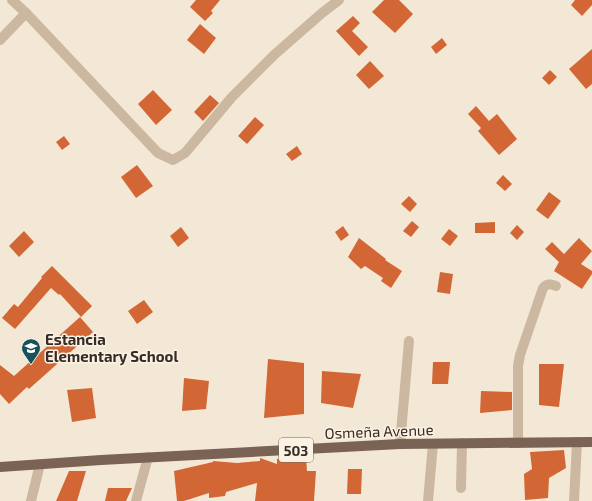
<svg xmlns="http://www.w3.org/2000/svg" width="592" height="501" viewBox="0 0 592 501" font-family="'Exo 2',sans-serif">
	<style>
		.building { fill: #d26735 }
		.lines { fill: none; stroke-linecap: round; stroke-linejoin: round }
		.minor { stroke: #ccb8a1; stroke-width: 10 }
		.major { stroke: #7a6354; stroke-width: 10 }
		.labels { text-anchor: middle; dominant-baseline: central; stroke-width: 3; stroke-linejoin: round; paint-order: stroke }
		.shield { fill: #fbf2e3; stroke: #71675e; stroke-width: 1 }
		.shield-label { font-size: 14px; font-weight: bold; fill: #362b25 }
		.poi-label { font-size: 15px; font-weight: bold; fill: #362b25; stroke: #fbf2e3; text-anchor: start }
		.street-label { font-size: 15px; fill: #362b25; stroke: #fbf2e3 }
	</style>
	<rect width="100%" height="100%" fill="#f3e8d6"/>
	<g class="building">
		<polygon points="196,0 220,0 211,11 213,13 205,21 190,7"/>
		<polygon points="384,0 399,0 413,14 395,33 372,12"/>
		<polygon points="575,0 592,0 592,5 582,16 571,5"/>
		<polygon points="353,16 360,23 352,31 368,47 359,56 336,31"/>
		<polygon points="200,24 216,38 204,54 187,40"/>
		<polygon points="442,38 447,45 436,54 431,47"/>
		<polygon points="592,49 592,84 586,89 569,69"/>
		<polygon points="370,61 384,76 369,89 356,75"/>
		<polygon points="550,70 557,77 549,85 542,78"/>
		<polygon points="153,90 172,110 156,125 138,104"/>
		<polygon points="210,95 219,103 203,121 194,112"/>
		<polygon points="476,106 489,121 497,114 517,139 499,155 478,131 481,128 468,114"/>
		<polygon points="255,117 264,125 247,144 238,136"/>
		<polygon points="64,136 70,144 62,150 56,142"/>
		<polygon points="297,146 302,154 292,161 286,154"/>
		<polygon points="137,165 153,186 136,198 121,177"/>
		<polygon points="503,175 512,184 505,191 496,183"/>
		<polygon points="549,192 561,201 548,219 536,210"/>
		<polygon points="409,196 417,204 410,212 401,204"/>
		<polygon points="412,221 419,227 411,237 403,231"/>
		<polygon points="495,222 495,233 475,233 475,223"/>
		<polygon points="517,225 524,232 517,240 510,233"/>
		<polygon points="343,226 349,235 341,241 335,232"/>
		<polygon points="181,227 189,238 178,247 170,236"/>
		<polygon points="449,229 458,236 450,246 441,239"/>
		<polygon points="24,231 34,242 19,257 9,246"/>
		<polygon points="359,238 386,259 385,260 402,271 391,288 381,281 383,278 365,266 361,269 348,257"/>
		<polygon points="579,238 592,251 581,264 592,271 592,274 582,289 554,271 559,262 545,249 552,242 564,254"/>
		<polygon points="52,266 92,306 81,317 60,294 59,295 51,288 15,329 2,318 14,304 18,307 42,278 41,277"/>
		<polygon points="440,272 453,274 450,294 437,292"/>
		<polygon points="144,300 153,312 137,324 128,311"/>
		<polygon points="80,317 93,332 29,389 27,387 9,404 0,394 0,365 14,376"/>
		<polygon points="268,359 304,363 304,414 264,418"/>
		<polygon points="433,362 450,362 448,384 432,384"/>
		<polygon points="539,364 564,364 559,407 539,405"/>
		<polygon points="322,371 361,374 353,408 321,403"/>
		<polygon points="184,378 209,381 206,409 182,411"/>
		<polygon points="92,388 96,418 72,422 67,390"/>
		<polygon points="481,391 512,392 512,410 480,413"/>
		<polygon points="564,450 566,468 549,478 548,498 525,500 524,474 532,469 530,452"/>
		<polygon points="306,457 307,471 316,471 314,501 255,501 257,483 226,492 225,496 209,498 209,493 184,501 177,501 174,471 213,462 213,461 237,463 260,461 260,458 277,464 277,459"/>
		<polygon points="348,469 362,469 361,494 347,494"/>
		<polygon points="69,471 86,471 77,501 56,501"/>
		<polygon points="108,488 132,488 126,501 105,501"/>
	</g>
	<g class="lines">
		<g class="minor">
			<polyline points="12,0 26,13 158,153 173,160 185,153 232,97 274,55 322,13 339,0"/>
			<polyline points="0,40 26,13"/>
			<path d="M 518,443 L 518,366 L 520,355 L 543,288 C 547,283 550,284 556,286"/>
			<polyline points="400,444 409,341"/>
			<polyline points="461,488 462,443"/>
			<polyline points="31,501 40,464"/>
			<polyline points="136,501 148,457"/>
			<polyline points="428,501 433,444"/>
			<polyline points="574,501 577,442"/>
		</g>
		<polyline class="major" points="0,467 101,460 400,444 592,442"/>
	</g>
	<defs>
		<symbol id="school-pin" viewBox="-11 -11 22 30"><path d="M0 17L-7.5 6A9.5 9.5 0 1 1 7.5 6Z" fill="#17525b" stroke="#fbf2e3"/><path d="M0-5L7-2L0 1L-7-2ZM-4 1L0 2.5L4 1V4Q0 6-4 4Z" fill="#fff"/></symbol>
	</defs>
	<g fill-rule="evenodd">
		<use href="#school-pin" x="20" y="337" width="22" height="30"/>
	</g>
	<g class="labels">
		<rect class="shield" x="279" y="438" width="34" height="24" rx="3"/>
		<g class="shield-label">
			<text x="296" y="450">503</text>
		</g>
		<g class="poi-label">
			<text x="45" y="339">Estancia<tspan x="45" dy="17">Elementary School</tspan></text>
		</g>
		<g class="street-label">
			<text transform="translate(379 431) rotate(-2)">Osmeña Avenue</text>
		</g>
	</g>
</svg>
